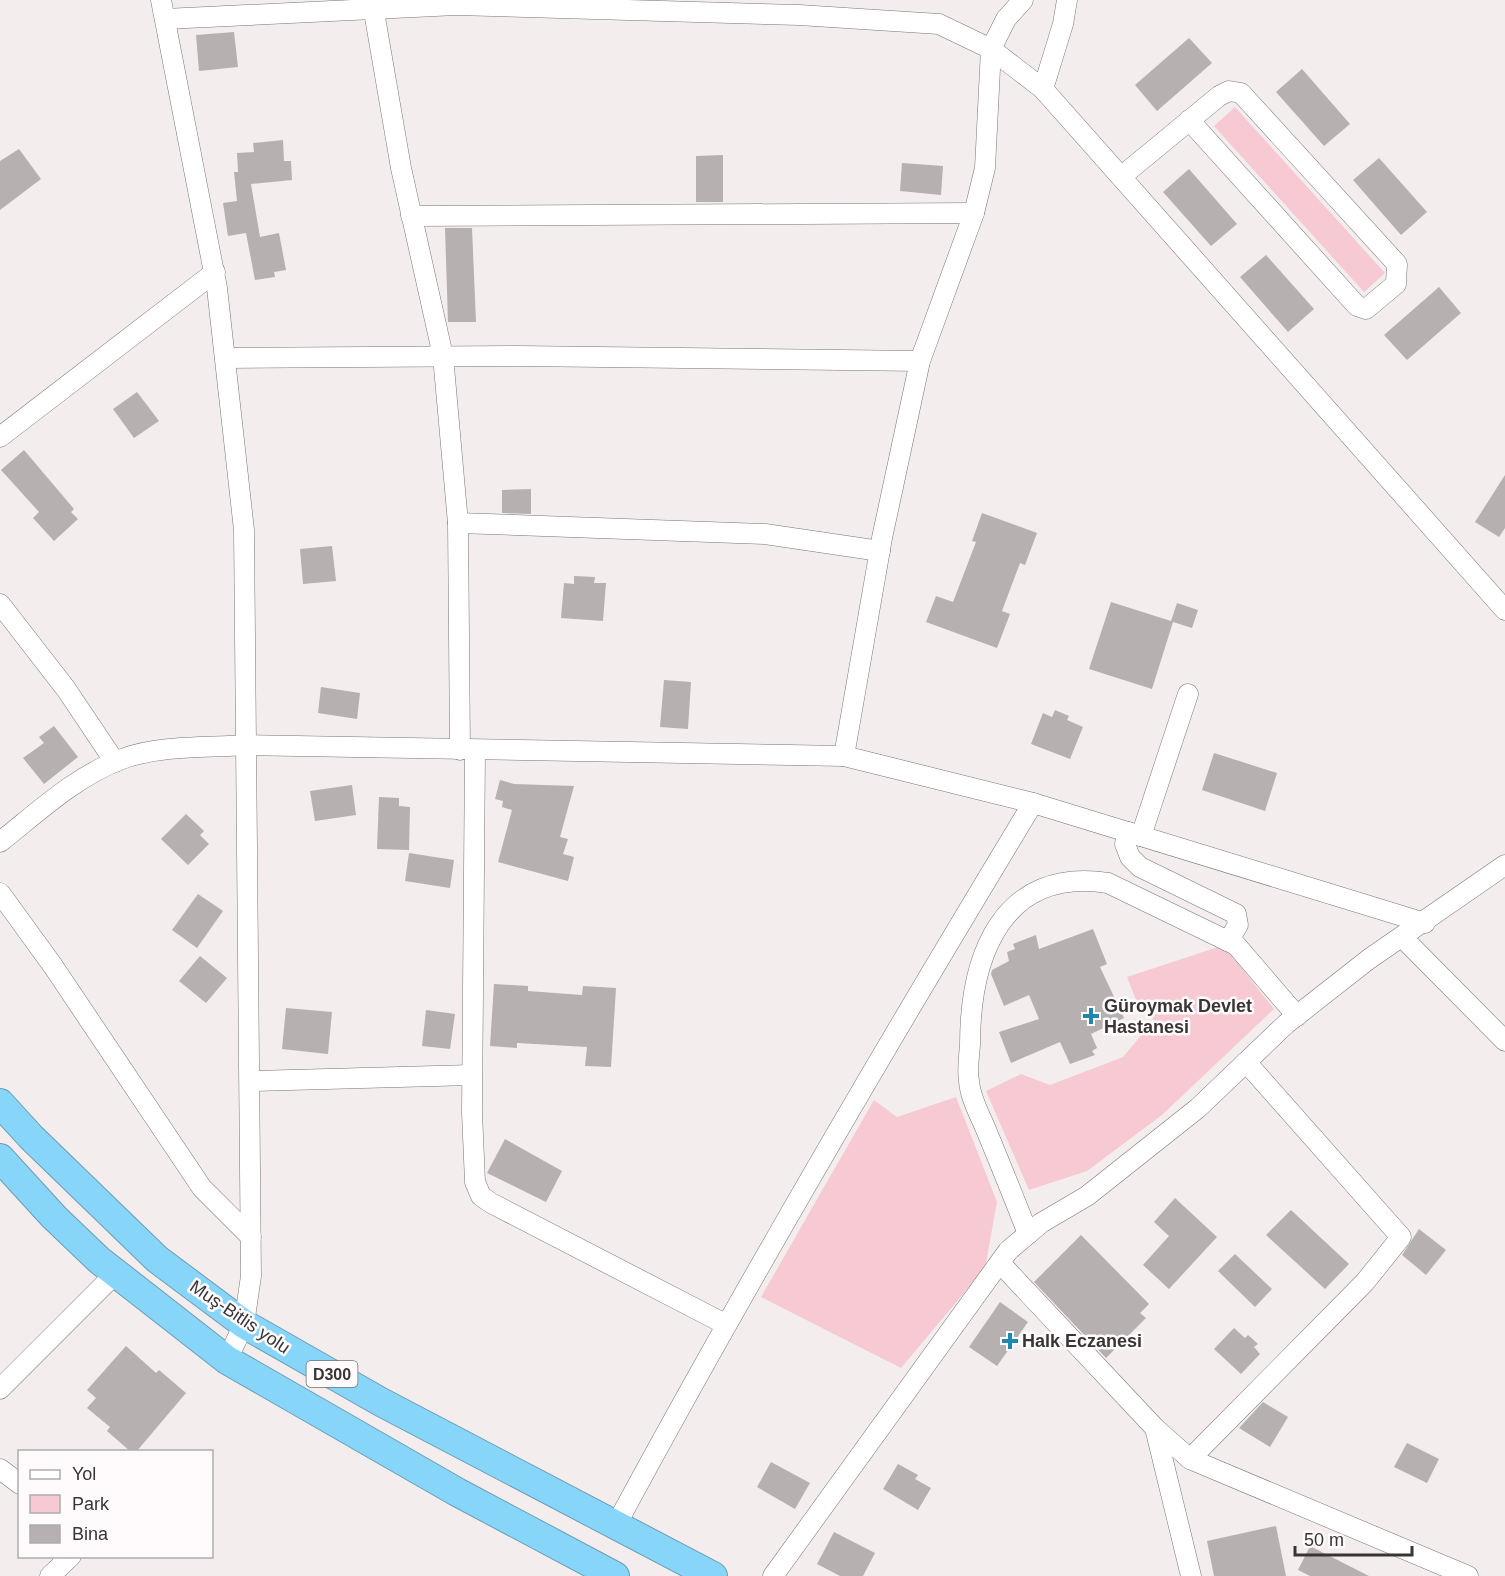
<svg xmlns="http://www.w3.org/2000/svg" width="1505" height="1576" viewBox="0 0 1505 1576" font-family="Helvetica,sans-serif">
	<style>
		.green { fill: #f6c9d3 }
		.building { fill: #b6b0b1 }
		.lines { fill: none; stroke-linecap: round; stroke-linejoin: round }
		.minor-casing { stroke: #7a7475; stroke-width: 21 }
		.highway-casing { stroke: #6b9db4; stroke-width: 30 }
		.minor { stroke: #fff; stroke-width: 20 }
		.highway { stroke: #87d5f8; stroke-width: 28 }
		.poi-dot { fill: #1e89b0; stroke: #fffbfc; stroke-width: 2 }
		.labels { text-anchor: middle; dominant-baseline: central; stroke-width: 5; stroke-linejoin: round; paint-order: stroke }
		.shield { fill: #fffbfc; stroke: #747071; stroke-width: 1.5 }
		.shield-label { font-size: 16px; font-weight: bold; fill: #383535 }
		.poi-label { font-size: 18px; font-weight: bold; fill: #383535; stroke: #fffbfc; text-anchor: start }
		.street-label { font-size: 18px; fill: #383535; stroke: #fffbfc }
	</style>
	<rect width="100%" height="100%" fill="#f4edee"/>
	<g class="green">
		<polygon points="1235,107 1385,273 1364,292 1214,126"/>
		<polygon points="1218,947 1229,952 1274,1009 1162,1115 1087,1171 1029,1190 986,1091 1021,1074 1050,1085 1123,1057 1149,1026 1156,1024 1145,1007 1140,1010 1127,977"/>
		<polygon points="956,1097 997,1202 985,1268 901,1368 761,1297 874,1100 897,1117"/>
	</g>
	<g class="building">
		<polygon points="234,32 238,67 199,71 196,35"/>
		<polygon points="1189,38 1212,63 1157,111 1135,85"/>
		<polygon points="1302,69 1350,124 1324,146 1276,92"/>
		<polygon points="283,140 284,161 291,161 292,180 251,184 260,237 279,233 286,270 274,272 275,277 255,280 246,233 228,236 223,203 237,201 234,172 238,172 237,153 254,152 253,143"/>
		<polygon points="19,149 41,179 0,210 0,161"/>
		<polygon points="723,155 723,202 696,202 696,156"/>
		<polygon points="1379,158 1427,212 1401,235 1353,180"/>
		<polygon points="902,163 943,166 941,195 900,191"/>
		<polygon points="1189,169 1237,224 1211,246 1163,192"/>
		<polygon points="445,228 472,228 476,322 448,322"/>
		<polygon points="1266,255 1314,309 1288,332 1240,277"/>
		<polygon points="1439,287 1461,313 1407,360 1384,335"/>
		<polygon points="137,392 159,421 134,438 113,409"/>
		<polygon points="24,450 74,509 71,512 78,519 54,541 33,518 39,512 1,470"/>
		<polygon points="1505,475 1505,528 1499,537 1475,522"/>
		<polygon points="531,489 531,514 502,513 502,490"/>
		<polygon points="982,513 1037,533 1025,565 1020,563 1002,611 1010,614 997,648 926,622 936,596 953,602 976,542 972,541"/>
		<polygon points="332,546 336,581 303,584 300,549"/>
		<polygon points="574,576 595,577 594,583 606,583 603,621 561,618 564,583 574,584"/>
		<polygon points="1111,602 1171,621 1177,603 1198,610 1192,628 1173,622 1152,689 1089,669"/>
		<polygon points="664,680 691,682 688,729 660,727"/>
		<polygon points="321,687 360,693 357,719 318,713"/>
		<polygon points="1055,710 1069,716 1067,720 1083,727 1070,759 1031,744 1043,713 1052,717"/>
		<polygon points="54,726 78,757 44,784 23,758 44,743 39,737"/>
		<polygon points="1214,753 1277,773 1265,811 1202,790"/>
		<polygon points="500,780 514,784 574,786 560,837 568,839 563,854 574,857 568,881 498,862 512,810 502,807 503,801 495,799"/>
		<polygon points="352,785 356,815 315,821 310,791"/>
		<polygon points="379,797 399,798 399,806 410,807 409,850 377,849"/>
		<polygon points="186,814 204,831 200,835 209,844 188,865 161,839"/>
		<polygon points="409,853 454,860 450,888 405,881"/>
		<polygon points="198,894 223,911 197,948 172,930"/>
		<polygon points="1093,929 1107,964 1100,967 1124,1018 1091,1034 1097,1048 1092,1051 1095,1055 1070,1064 1060,1042 1011,1063 999,1032 1039,1019 1029,995 1004,1006 991,974 992,970 1009,961 1007,952 1015,949 1013,944 1036,935 1039,949"/>
		<polygon points="200,956 227,978 206,1003 179,981"/>
		<polygon points="494,984 528,986 528,991 582,995 583,986 616,988 611,1067 585,1066 587,1047 517,1043 517,1048 490,1046"/>
		<polygon points="286,1008 332,1012 328,1054 282,1049"/>
		<polygon points="426,1010 455,1014 450,1049 422,1046"/>
		<polygon points="505,1139 562,1171 546,1202 487,1173"/>
		<polygon points="1175,1198 1217,1237 1169,1289 1143,1265 1169,1236 1154,1222"/>
		<polygon points="1291,1210 1349,1264 1325,1289 1266,1235"/>
		<polygon points="1419,1229 1446,1250 1426,1275 1402,1255"/>
		<polygon points="1081,1235 1149,1304 1140,1313 1146,1318 1106,1358 1034,1282"/>
		<polygon points="1235,1254 1272,1289 1255,1307 1218,1271"/>
		<polygon points="1000,1302 1028,1322 997,1366 969,1347"/>
		<polygon points="1234,1328 1245,1338 1248,1335 1258,1344 1254,1347 1260,1354 1241,1374 1214,1349"/>
		<polygon points="126,1346 156,1373 159,1370 186,1393 136,1452 131,1452 107,1431 110,1427 87,1408 96,1398 87,1390"/>
		<polygon points="1263,1402 1288,1417 1270,1447 1239,1428"/>
		<polygon points="1407,1443 1439,1459 1427,1483 1394,1467"/>
		<polygon points="771,1462 810,1483 795,1509 757,1487"/>
		<polygon points="898,1464 918,1475 915,1479 931,1488 918,1510 883,1489"/>
		<polygon points="1276,1526 1286,1576 1214,1576 1207,1541"/>
		<polygon points="834,1532 875,1553 863,1576 840,1576 817,1564"/>
		<polygon points="1310,1546 1369,1576 1310,1576 1298,1570"/>
	</g>
	<g class="lines">
		<defs>
			<g id="minor">
				<polyline points="161,0 217,288 244,530 251,1276 244,1324 227,1360"/>
				<polyline points="372,0 401,168 443,356 458,523 460,750"/>
				<polyline points="165,19 456,5 799,15 939,24 991,49 1043,89 1505,610"/>
				<polyline points="1043,89 1063,24 1067,0"/>
				<polyline points="1122,176 1219,96 1229,91 1241,93 1397,264 1396,284 1366,309 1357,306 1189,120"/>
				<polyline points="411,216 974,213"/>
				<polyline points="225,358 519,356 920,361"/>
				<polyline points="0,437 215,272"/>
				<polyline points="458,523 765,534 880,551"/>
				<polyline points="0,604 66,689 115,762"/>
				<polyline points="475,750 472,1112 475,1182 481,1196 491,1203 725,1324"/>
				<polyline points="844,756 1033,803 1425,923"/>
				<polyline points="1128,832 1125,844 1130,857 1140,867 1236,914 1238,925 1228,941"/>
				<polyline points="1141,836 1188,694"/>
				<path d="M 0,842 C 38,812 76,776 122,759 C 160,745 206,748 246,745 L 844,756 L 882,538 L 920,361 L 974,213 L 985,168 L 991,49 L 1006,19 L 1023,0"/>
				<polyline points="0,893 53,966 202,1188 251,1237"/>
				<polyline points="1402,937 1505,1041"/>
				<polyline points="250,1081 472,1075"/>
				<path d="M 1028,1234 C 1015,1200 1001,1166 987,1132 C 981,1117 970,1098 969,1081 C 967,1070 969,1057 970,1045 C 970,956 1002,867 1108,883 L 1236,945 L 1297,1016"/>
				<polyline points="1000,1263 1155,1428 1190,1459 1365,1282 1401,1237 1246,1062"/>
				<polyline points="0,1389 116,1273"/>
				<polyline points="1155,1428 1191,1576"/>
				<polyline points="1190,1459 1468,1576"/>
				<polyline points="0,1469 20,1484"/>
				<path d="M 616,1525 C 748,1280 889,1041 1033,803"/>
				<polyline points="50,1576 71,1556"/>
				<polyline points="773,1576 1008,1251 1041,1223 1087,1196 1198,1108 1286,1024 1369,959 1505,865"/>
			</g>
			<g id="highway">
				<polyline points="0,1103 31,1137 157,1259 244,1324 381,1402 713,1576"/>
				<polyline points="0,1158 54,1217 99,1260 227,1360 457,1492 615,1576"/>
			</g>
		</defs>
		<use href="#minor" class="minor-casing"/>
		<use href="#highway" class="highway-casing"/>
		<use href="#minor" class="minor"/>
		<use href="#highway" class="highway"/>
	</g>
	<g class="poi-dot">
		<path d="M1088 1007h6v6h6v6h-6v6h-6v-6h-6v-6h6z"/>
		<path d="M1007 1332h6v6h6v6h-6v6h-6v-6h-6v-6h6z"/>
	</g>
	<g class="labels">
		<rect class="shield" x="306.5" y="1361" width="51" height="26" rx="4.5"/>
		<g class="shield-label">
			<text x="332" y="1374">D300</text>
		</g>
		<g class="poi-label">
			<text x="1104" y="1006">Güroymak Devlet<tspan x="1104" dy="21">Hastanesi</tspan></text>
			<text x="1022" y="1341">Halk Eczanesi</text>
		</g>
		<g class="street-label">
			<text transform="translate(240 1317) rotate(34)">Muş-Bitlis yolu</text>
		</g>
	</g>
	<rect x="18" y="1450" width="195" height="108" fill="#fffbfc" stroke="#afacac" stroke-width="1.5"/>
	<rect x="30" y="1470" width="30" height="9" fill="#ffffff" stroke="#afacac" stroke-width="1.5"/>
	<text x="72" y="1480" font-size="18" fill="#383535">Yol</text>
	<rect x="30" y="1495" width="30" height="18" fill="#f6c9d3" stroke="#afacac" stroke-width="1.5"/>
	<text x="72" y="1510" font-size="18" fill="#383535">Park</text>
	<rect x="30" y="1525" width="30" height="18" fill="#b6b0b1" stroke="#afacac" stroke-width="1.5"/>
	<text x="72" y="1540" font-size="18" fill="#383535">Bina</text>
	<path d="M1295 1546v9h117v-9" fill="none" stroke="#383535" stroke-width="3"/>
	<text x="1304" y="1546" font-size="18" fill="#383535" stroke="#fffbfc" stroke-width="4.5" paint-order="stroke">50 m</text>
</svg>
